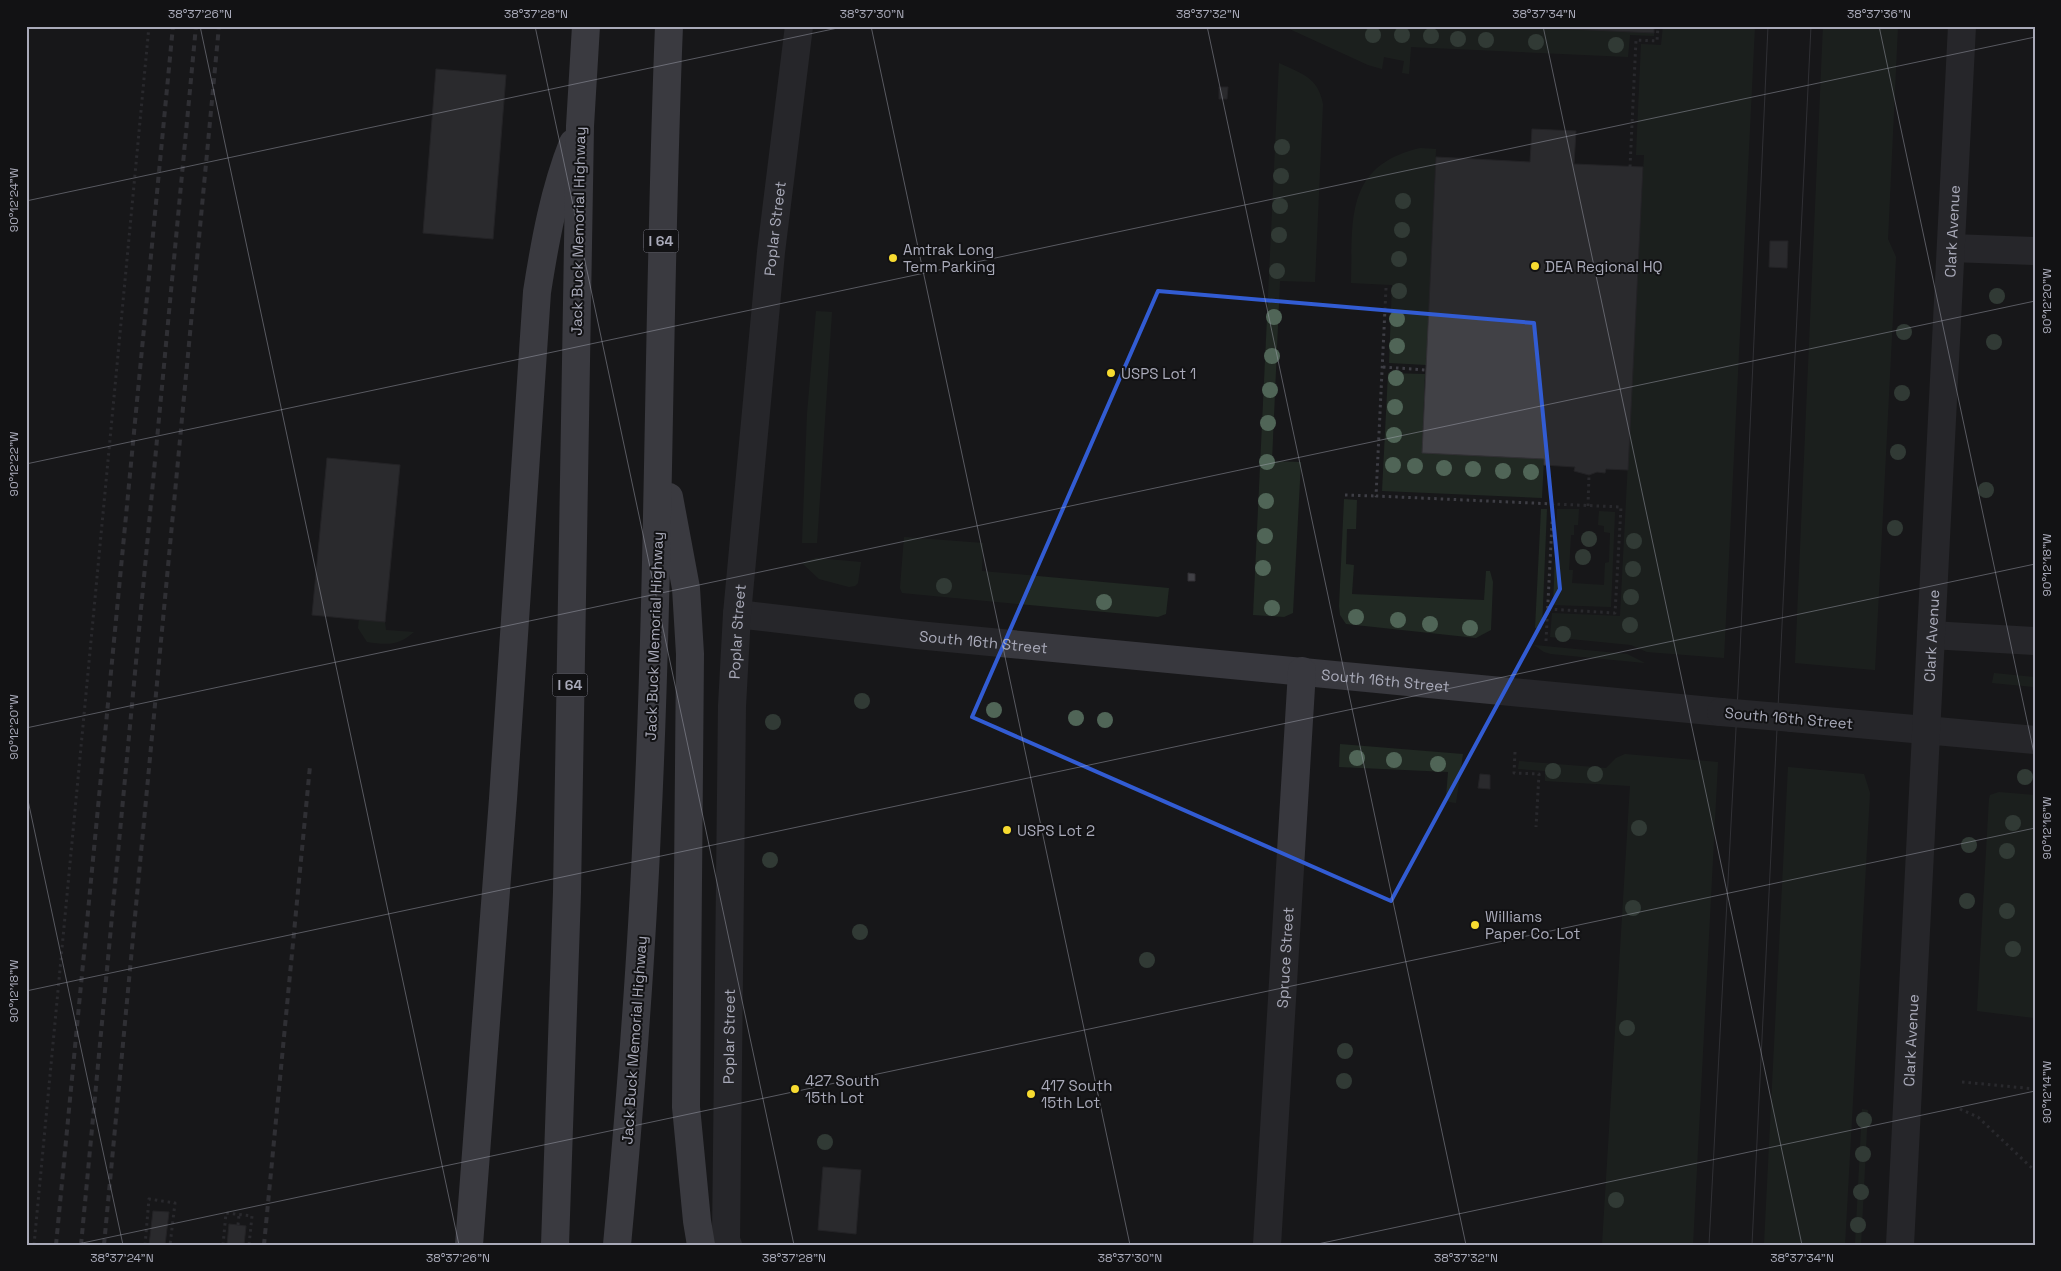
<svg xmlns="http://www.w3.org/2000/svg" width="2061" height="1271" viewBox="0 0 2061 1271" font-family="'Space Grotesk',sans-serif">
	<style>
		.green { fill: #212923 }
		.building { fill: #414146; stroke: #323135 }
		.lines { fill: none; stroke-linecap: round; stroke-linejoin: round }
		.path { stroke: #3e3e45; stroke-width: 3; stroke-dasharray: 2.5 4; stroke-linecap: butt }
		.minor { stroke: #38383e; stroke-width: 28 }
		.highway { stroke: #64646f; stroke-width: 28 }
		.tram { stroke: #4d4d55; stroke-width: 1 }
		.rail { stroke: #4d4d55; stroke-width: 4; stroke-dasharray: 6 5; stroke-linecap: butt }
		.minor-bridge { stroke: #38383e; stroke-width: 28 }
		.tree { fill: #506557 }
		.marked { fill: none; stroke: #325cd3; stroke-width: 4; stroke-linejoin: round }
		.ticks { fill: none; stroke: #a9aab9; stroke-width: 1; stroke-opacity: 0.45 }
		.poi-dot { fill: #f7db30; stroke: #121214; stroke-width: 2 }
		.labels { text-anchor: middle; dominant-baseline: central; stroke-width: 4; stroke-linejoin: round; paint-order: stroke }
		.shield { fill: #121214; stroke: #7c7c88; stroke-width: 1 }
		.shield-label { font-size: 14px; font-weight: bold; fill: #a9aab9 }
		.street-label { font-size: 15px; fill: #a9aab9; stroke: #121214 }
		.poi-label { font-size: 15px; fill: #a9aab9; stroke: #121214; text-anchor: start }
		.neatline { fill: none; stroke: #a9aab9; stroke-width: 2 }
		.ticks-label { font-size: 12px; text-anchor: middle; fill: #a9aab9 }
	</style>
	<rect width="100%" height="100%" fill="#171719"/>
	<g class="green">
		<polygon points="1283,26 1507,26 1654,33 1654,36 1630,35 1628,57 1411,47 1409,74 1402,73 1404,61 1384,57 1382,69 1368,65"/>
		<polygon points="1663,26 1755,26 1724,658 1647,652 1631,645 1550,637 1552,613 1620,616 1644,155 1636,155 1641,44 1661,45"/>
		<polygon points="1823,26 1898,26 1888,239 1896,257 1875,670 1795,663"/>
		<path d="M 1279,63 C 1302,74 1318,77 1323,104 L 1315,282 L 1280,281 L 1272,461 L 1301,462 L 1293,613 L 1284,617 L 1253,615 Z"/>
		<path d="M 1420,148 L 1436,149 L 1426,365 L 1389,363 L 1392,285 L 1351,283 C 1353,220 1344,166 1420,148 Z"/>
		<polygon points="816,311 832,312 817,543 802,543 807,414"/>
		<polygon points="1388,373 1425,374 1422,453 1544,459 1542,498 1382,491"/>
		<polygon points="1344,499 1357,500 1356,529 1347,529 1346,564 1354,565 1352,594 1484,600 1486,571 1490,571 1493,582 1491,630 1476,638 1346,624 1340,615 1339,606"/>
		<polygon points="1541,509 1547,509 1542,629 1535,628"/>
		<polygon points="1557,509 1579,509 1578,525 1574,525 1574,535 1571,535 1569,570 1573,570 1572,583 1604,585 1605,563 1609,562 1610,533 1604,532 1604,526 1598,525 1599,511 1615,512 1611,607 1553,605"/>
		<polygon points="904,537 983,543 982,571 1169,588 1166,614 1158,617 902,593 900,588"/>
		<polygon points="816,558 861,562 858,583 855,586 849,587 819,579 802,563"/>
		<path d="M 359,619 L 385,622 L 386,630 L 414,632 C 398,646 387,645 367,642 L 358,628 Z"/>
		<polygon points="1534,645 1627,654 1645,663 1551,654 1544,652"/>
		<polygon points="1994,673 2035,677 2035,687 1992,683"/>
		<polygon points="1340,744 1463,754 1456,803 1449,802 1446,797 1448,772 1339,767"/>
		<polygon points="1625,754 1718,762 1693,1245 1602,1245 1630,786 1545,781 1545,771 1518,769 1519,761 1606,768 1616,758"/>
		<polygon points="1788,767 1864,774 1870,793 1845,1245 1764,1245"/>
		<polygon points="1999,792 2035,795 2035,1018 1977,1011 1989,799 1990,795"/>
		<polygon points="1862,1109 1868,1110 1861,1245 1855,1245"/>
	</g>
	<g class="building">
		<polygon points="1507,26 1654,26 1654,33"/>
		<polygon points="436,69 506,75 493,239 423,233"/>
		<polygon points="1219,87 1228,87 1227,99 1219,99"/>
		<polygon points="1532,129 1576,131 1574,164 1643,167 1628,470 1606,469 1605,473 1597,472 1589,475 1574,471 1575,467 1544,465 1544,459 1422,453 1436,157 1530,162"/>
		<polygon points="1770,241 1788,241 1787,268 1769,267"/>
		<polygon points="327,458 400,465 385,622 312,615"/>
		<polygon points="1188,573 1195,574 1195,581 1188,581"/>
		<polygon points="1480,774 1490,775 1490,789 1478,788"/>
		<polygon points="823,1167 861,1170 856,1234 818,1230"/>
		<polygon points="153,1211 169,1212 165,1245 149,1245"/>
		<polygon points="229,1224 246,1226 244,1245 227,1245"/>
	</g>
	<g class="lines">
		<g class="path">
			<polyline points="1630,167 1636,40 1657,41 1658,26"/>
			<polyline points="1386,288 1376,496 1621,507 1615,613 1548,609"/>
			<polyline points="1383,367 1426,370"/>
			<polyline points="1345,495 1376,496"/>
			<polyline points="1588,506 1589,475"/>
			<polyline points="1546,641 1553,504"/>
			<polyline points="1515,752 1514,773 1539,774 1536,827"/>
			<polyline points="1962,1082 2035,1089"/>
			<polyline points="1960,1109 1978,1117 2035,1171"/>
			<polyline points="238,1225 239,1215"/>
			<polyline points="34,1245 149,26"/>
			<polyline points="145,1245 149,1199 175,1203 170,1245"/>
			<polyline points="223,1245 226,1213 252,1216 249,1245"/>
		</g>
		<g class="minor">
			<polyline points="1951,248 2035,251"/>
			<path id="s1" d="M 737,614 L 917,635 L 1721,712"/>
			<polyline points="1931,635 2035,641"/>
			<polyline points="1792,718 2035,740"/>
			<path id="s2" d="M 728,1245 L 726,1241 L 732,706 L 737,614 L 771,252 L 799,26"/>
			<path id="s3" d="M 1267,1245 L 1302,671"/>
			<path id="s4" d="M 1900,1245 L 1962,26"/>
		</g>
		<g class="highway">
			<polyline points="669,497 686,588 690,654 686,1107 697,1221 701,1245"/>
			<path d="M 469,1245 L 503,799 L 537,292 C 545,241 554,191 573,143"/>
			<polyline points="555,1245 567,892 580,126 586,26"/>
			<path d="M 617,1245 C 630,1106 641,968 647,829 C 660,562 658,294 669,26"/>
		</g>
		<g class="tram">
			<polyline points="1709,1245 1740,652 1768,26"/>
			<polyline points="1752,1245 1811,26"/>
		</g>
		<g class="rail">
			<polyline points="56,1245 173,26"/>
			<polyline points="81,1245 196,26"/>
			<polyline points="104,1245 219,26"/>
			<polyline points="264,1245 310,766"/>
		</g>
		<polyline class="minor-bridge" points="1721,712 1792,718"/>
	</g>
	<g class="tree">
		<circle cx="1373" cy="35" r="8"/>
		<circle cx="1402" cy="35" r="8"/>
		<circle cx="1431" cy="36" r="8"/>
		<circle cx="1458" cy="39" r="8"/>
		<circle cx="1486" cy="40" r="8"/>
		<circle cx="1536" cy="42" r="8"/>
		<circle cx="1616" cy="45" r="8"/>
		<circle cx="1282" cy="147" r="8"/>
		<circle cx="1281" cy="176" r="8"/>
		<circle cx="1403" cy="201" r="8"/>
		<circle cx="1280" cy="206" r="8"/>
		<circle cx="1402" cy="230" r="8"/>
		<circle cx="1279" cy="235" r="8"/>
		<circle cx="1399" cy="259" r="8"/>
		<circle cx="1277" cy="271" r="8"/>
		<circle cx="1399" cy="291" r="8"/>
		<circle cx="1997" cy="296" r="8"/>
		<circle cx="1274" cy="317" r="8"/>
		<circle cx="1397" cy="319" r="8"/>
		<circle cx="1904" cy="332" r="8"/>
		<circle cx="1994" cy="342" r="8"/>
		<circle cx="1397" cy="346" r="8"/>
		<circle cx="1272" cy="356" r="8"/>
		<circle cx="1396" cy="378" r="8"/>
		<circle cx="1270" cy="390" r="8"/>
		<circle cx="1902" cy="393" r="8"/>
		<circle cx="1395" cy="407" r="8"/>
		<circle cx="1268" cy="423" r="8"/>
		<circle cx="1394" cy="435" r="8"/>
		<circle cx="1898" cy="452" r="8"/>
		<circle cx="1267" cy="462" r="8"/>
		<circle cx="1393" cy="465" r="8"/>
		<circle cx="1415" cy="466" r="8"/>
		<circle cx="1444" cy="468" r="8"/>
		<circle cx="1473" cy="469" r="8"/>
		<circle cx="1503" cy="471" r="8"/>
		<circle cx="1531" cy="472" r="8"/>
		<circle cx="1986" cy="490" r="8"/>
		<circle cx="1266" cy="501" r="8"/>
		<circle cx="1895" cy="528" r="8"/>
		<circle cx="1265" cy="536" r="8"/>
		<circle cx="1589" cy="539" r="8"/>
		<circle cx="1634" cy="541" r="8"/>
		<circle cx="1583" cy="557" r="8"/>
		<circle cx="1263" cy="568" r="8"/>
		<circle cx="1633" cy="569" r="8"/>
		<circle cx="944" cy="586" r="8"/>
		<circle cx="1631" cy="597" r="8"/>
		<circle cx="1104" cy="602" r="8"/>
		<circle cx="1272" cy="608" r="8"/>
		<circle cx="1356" cy="617" r="8"/>
		<circle cx="1398" cy="620" r="8"/>
		<circle cx="1430" cy="624" r="8"/>
		<circle cx="1630" cy="625" r="8"/>
		<circle cx="1470" cy="628" r="8"/>
		<circle cx="1563" cy="634" r="8"/>
		<circle cx="862" cy="701" r="8"/>
		<circle cx="994" cy="710" r="8"/>
		<circle cx="1076" cy="718" r="8"/>
		<circle cx="1105" cy="720" r="8"/>
		<circle cx="773" cy="722" r="8"/>
		<circle cx="1357" cy="758" r="8"/>
		<circle cx="1394" cy="760" r="8"/>
		<circle cx="1438" cy="764" r="8"/>
		<circle cx="1553" cy="771" r="8"/>
		<circle cx="1595" cy="774" r="8"/>
		<circle cx="2025" cy="777" r="8"/>
		<circle cx="2013" cy="823" r="8"/>
		<circle cx="1639" cy="828" r="8"/>
		<circle cx="1969" cy="845" r="8"/>
		<circle cx="2007" cy="851" r="8"/>
		<circle cx="770" cy="860" r="8"/>
		<circle cx="1967" cy="901" r="8"/>
		<circle cx="1633" cy="908" r="8"/>
		<circle cx="2007" cy="911" r="8"/>
		<circle cx="860" cy="932" r="8"/>
		<circle cx="2013" cy="949" r="8"/>
		<circle cx="1147" cy="960" r="8"/>
		<circle cx="1627" cy="1028" r="8"/>
		<circle cx="1345" cy="1051" r="8"/>
		<circle cx="1344" cy="1081" r="8"/>
		<circle cx="1864" cy="1120" r="8"/>
		<circle cx="825" cy="1142" r="8"/>
		<circle cx="1863" cy="1154" r="8"/>
		<circle cx="1861" cy="1192" r="8"/>
		<circle cx="1616" cy="1200" r="8"/>
		<circle cx="1858" cy="1225" r="8"/>
	</g>
	<path d="M0 0H2061V1271H0ZM 1158,291 L 1534,323 L 1560,589 L 1391,901 L 972,717 Z" fill="#171719" fill-opacity=".55" fill-rule="evenodd"/>
	<path class="marked" d="M 1158,291 L 1534,323 L 1560,589 L 1391,901 L 972,717 Z"/>
	<path class="ticks" d="M 200,26 L 459,1245M 535,26 L 794,1245M 871,26 L 1130,1245M 1207,26 L 1466,1245M 1543,26 L 1802,1245M 1879,26 L 2035,758M 26,201 L 847,26M 26,464 L 2035,37M 26,728 L 2035,301M 26,791 L 123,1245M 26,991 L 2035,564M 73,1245 L 2035,828M 1313,1245 L 2035,1091"/>
	<g class="poi-dot">
		<circle cx="893" cy="258" r="5"/>
		<circle cx="1535" cy="266" r="5"/>
		<circle cx="1111" cy="373" r="5"/>
		<circle cx="1007" cy="830" r="5"/>
		<circle cx="1475" cy="925" r="5"/>
		<circle cx="795" cy="1089" r="5"/>
		<circle cx="1031" cy="1094" r="5"/>
	</g>
	<g class="labels">
		<g class="shield">
			<rect x="643.5" y="229.5" width="35" height="23" rx="4"/>
			<rect x="552.5" y="673.5" width="35" height="23" rx="4"/>
		</g>
		<g class="shield-label">
			<text x="661" y="241">I 64</text>
			<text x="570" y="685">I 64</text>
		</g>
		<g class="street-label">
			<text stroke="none"><textPath href="#s2" startOffset="1019">Poplar Street</textPath></text>
			<text transform="translate(578 231) rotate(-89)">Jack Buck Memorial Highway</text>
			<text stroke="none"><textPath href="#s4" startOffset="1015">Clark Avenue</textPath></text>
			<text stroke="none"><textPath href="#s2" startOffset="614">Poplar Street</textPath></text>
			<text stroke="none"><textPath href="#s4" startOffset="610">Clark Avenue</textPath></text>
			<text transform="translate(654 636) rotate(-88)">Jack Buck Memorial Highway</text>
			<text stroke="none"><textPath href="#s1" startOffset="248">South 16th Street</textPath></text>
			<text stroke="none"><textPath href="#s1" startOffset="652">South 16th Street</textPath></text>
			<text transform="translate(1789 718) rotate(5)">South 16th Street</text>
			<text stroke="none"><textPath href="#s3" startOffset="288">Spruce Street</textPath></text>
			<text stroke="none"><textPath href="#s2" startOffset="209">Poplar Street</textPath></text>
			<text transform="translate(634 1040) rotate(-86)">Jack Buck Memorial Highway</text>
			<text stroke="none"><textPath href="#s4" startOffset="205">Clark Avenue</textPath></text>
		</g>
		<g class="poi-label">
			<text x="903" y="249">Amtrak Long<tspan x="903" dy="17">Term Parking</tspan></text>
			<text x="1545" y="266">DEA Regional HQ</text>
			<text x="1121" y="373">USPS Lot 1</text>
			<text x="1017" y="830">USPS Lot 2</text>
			<text x="1485" y="916">Williams<tspan x="1485" dy="17">Paper Co. Lot</tspan></text>
			<text x="805" y="1080">427 South<tspan x="805" dy="17">15th Lot</tspan></text>
			<text x="1041" y="1085">417 South<tspan x="1041" dy="17">15th Lot</tspan></text>
		</g>
	</g>
	<rect width="2061" height="1271" fill="none" stroke="#121214" stroke-width="55"/>
	<rect x="28" y="28" width="2006" height="1216" class="neatline"/>
	<g class="ticks-label">
		<text x="200" y="18">38°37'26"N</text>
		<text x="536" y="18">38°37'28"N</text>
		<text x="872" y="18">38°37'30"N</text>
		<text x="1208" y="18">38°37'32"N</text>
		<text x="1544" y="18">38°37'34"N</text>
		<text x="1879" y="18">38°37'36"N</text>
		<text transform="translate(14 200) rotate(-90)" y="4">90°12'24"W</text>
		<text transform="translate(2047 301) rotate(-90)" y="4">90°12'20"W</text>
		<text transform="translate(14 464) rotate(-90)" y="4">90°12'22"W</text>
		<text transform="translate(2047 565) rotate(-90)" y="4">90°12'18"W</text>
		<text transform="translate(14 727) rotate(-90)" y="4">90°12'20"W</text>
		<text transform="translate(2047 828) rotate(-90)" y="4">90°12'16"W</text>
		<text transform="translate(14 991) rotate(-90)" y="4">90°12'18"W</text>
		<text transform="translate(2047 1092) rotate(-90)" y="4">90°12'14"W</text>
		<text x="122" y="1262">38°37'24"N</text>
		<text x="458" y="1262">38°37'26"N</text>
		<text x="794" y="1262">38°37'28"N</text>
		<text x="1130" y="1262">38°37'30"N</text>
		<text x="1466" y="1262">38°37'32"N</text>
		<text x="1802" y="1262">38°37'34"N</text>
	</g>
</svg>
